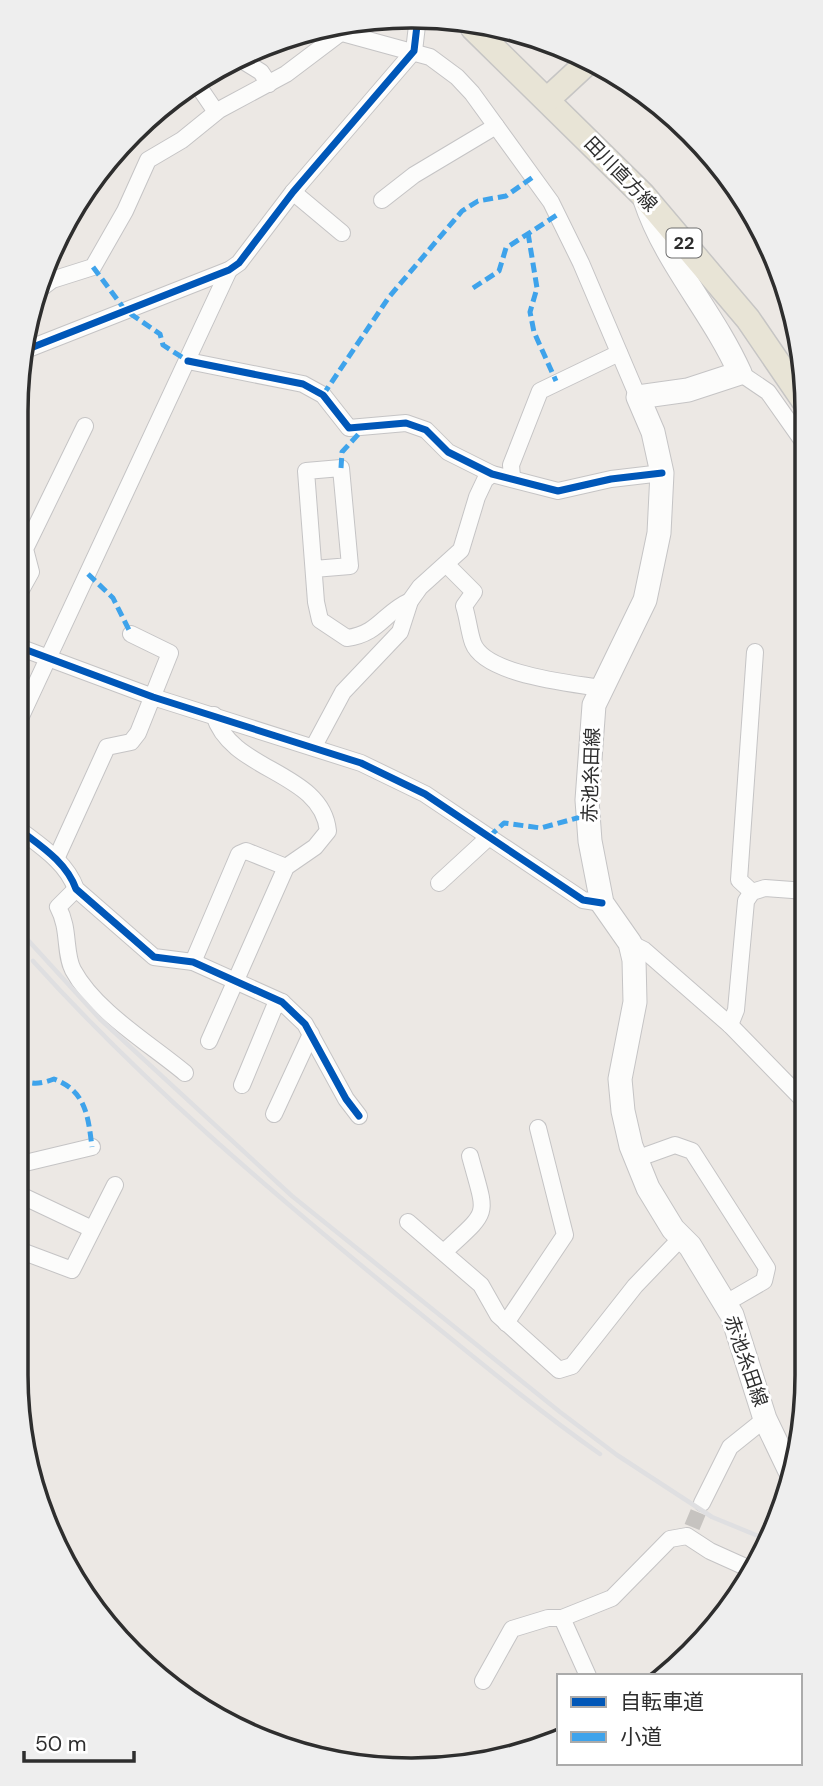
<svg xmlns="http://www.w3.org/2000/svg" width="823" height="1786" viewBox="0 0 823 1786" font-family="'DM Sans','Noto Sans JP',sans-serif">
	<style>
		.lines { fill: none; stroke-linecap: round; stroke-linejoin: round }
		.street-tunnel { stroke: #c6c3c0; stroke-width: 16; stroke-dasharray: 16 8; stroke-linecap: butt }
		.street-casing { stroke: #c5c4c5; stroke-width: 18 }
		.secondary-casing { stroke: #c5c4c5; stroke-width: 25 }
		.primary-casing { stroke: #c6c5c4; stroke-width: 27 }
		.street { stroke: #fcfcfb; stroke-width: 16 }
		.secondary { stroke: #fcfcfb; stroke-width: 23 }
		.primary { stroke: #e8e4d6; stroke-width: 24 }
		.rail { stroke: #dfdfe1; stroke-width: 4.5 }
		.quiet { stroke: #3ea3eb; stroke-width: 5; stroke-dasharray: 10 5; stroke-linecap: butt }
		.cycleway-casing { stroke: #fff; stroke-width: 11 }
		.cycleway { stroke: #0057b8; stroke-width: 7 }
		.labels { text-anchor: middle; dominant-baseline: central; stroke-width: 6; stroke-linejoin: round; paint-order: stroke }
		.shield { fill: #fff; stroke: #6d6d6d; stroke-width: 2 }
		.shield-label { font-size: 18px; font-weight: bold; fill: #2e2e2e }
		.street-label { font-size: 19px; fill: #2e2e2e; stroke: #fff }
		.rim { fill: none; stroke: #2e2e2e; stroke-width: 3.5 }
	</style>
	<rect width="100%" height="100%" fill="#ece8e4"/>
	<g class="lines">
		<polyline class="street-tunnel" points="692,1527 702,1503"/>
		<defs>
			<g id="street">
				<polyline points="335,31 430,57 457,77 472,93 551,202 581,263 638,397"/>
				<polyline points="240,59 261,72 269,84"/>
				<polyline points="199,87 216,112"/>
				<polyline points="293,192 342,233"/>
				<polyline points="382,200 414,175 496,126"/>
				<polyline points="40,289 52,280 93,267 125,211 148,160 182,140 219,110 286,74 339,34"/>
				<polyline points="28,349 229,270 239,263 293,192 414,51 418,17"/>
				<polyline points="188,361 303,384 323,395 349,428 406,423 426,430 448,452 492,474 558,491 611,479 662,473"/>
				<polyline points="740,373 768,392 804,443"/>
				<polyline points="512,477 511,465 540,391 619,353"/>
				<path d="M 447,565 L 474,592 L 464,606 C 468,618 469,632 473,643 C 485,675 571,683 600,688"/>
				<path d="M 314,569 L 350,566 L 341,468 L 306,471 L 316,602 L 320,620 L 347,638 C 379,634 384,612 410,601"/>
				<polyline points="16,599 31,572 25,549 85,426"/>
				<polyline points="16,646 153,697 361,763 425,794 583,900 602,903"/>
				<polyline points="16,727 229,270"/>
				<polyline points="314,746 343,692 400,632 410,601 420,587 461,550 477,497 485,480 492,474"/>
				<path d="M 16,827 C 39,845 66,861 76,889 L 154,957 L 193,962 L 282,1002 L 305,1024 L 346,1099 L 359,1116"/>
				<polyline points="56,859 107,747 131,742 138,733 170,653 131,634"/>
				<polyline points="439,883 489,837"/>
				<path d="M 76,889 L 58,907 C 70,929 64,953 73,970 C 95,1011 149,1043 185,1073"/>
				<polyline points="752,892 739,880 755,652"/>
				<polyline points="630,943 644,950 730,1025 806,1103"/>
				<polyline points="193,962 239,854 246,851 286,867"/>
				<polyline points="730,1025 736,1010 746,901 752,892 765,888 806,891"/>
				<path d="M 209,1041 L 286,867 L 315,847 L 328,831 C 322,771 231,772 214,715"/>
				<polyline points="242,1085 274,1008 282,1002"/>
				<polyline points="274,1114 311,1034"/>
				<polyline points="636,1159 675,1145 692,1151 767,1268 764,1281 726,1303"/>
				<polyline points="16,1170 25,1163 92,1147"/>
				<polyline points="16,1193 92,1229"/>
				<polyline points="408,1222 481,1285 498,1315 559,1370 572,1366 635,1286 681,1238"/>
				<polyline points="16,1249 72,1270 115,1185"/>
				<path d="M 444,1252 C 491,1208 487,1219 470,1156"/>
				<polyline points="506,1323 565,1235 538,1128"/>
				<polyline points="702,1503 730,1447 765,1419"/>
				<polyline points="588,1676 562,1618 612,1598 670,1539 687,1536 710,1551 750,1569"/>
				<polyline points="483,1681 512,1629 548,1618 562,1618"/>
			</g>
			<path id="secondary" d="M 645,200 C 666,263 712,311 740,373 L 688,390 L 638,397 L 653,432 L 662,473 L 659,533 L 645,600 L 594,705 L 587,800 L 590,841 L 602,903 L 630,943 L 634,960 L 635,1002 L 620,1079 L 623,1111 L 631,1146 L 648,1188 L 673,1229 L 690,1246 L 732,1315 L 765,1419 L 789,1469"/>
			<g id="primary">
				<polyline points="473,28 643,195 748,319 804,401"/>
				<polyline points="548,99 589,61"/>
			</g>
		</defs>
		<use href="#street" class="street-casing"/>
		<use href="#secondary" class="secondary-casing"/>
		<use href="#primary" class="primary-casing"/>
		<use href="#street" class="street"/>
		<use href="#secondary" class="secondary"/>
		<use href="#primary" class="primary"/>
		<g class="rail">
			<polyline points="16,927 100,1019 292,1196 560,1412 617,1455 712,1517 768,1540"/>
			<path d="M 33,961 C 143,1083 269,1190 396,1294 C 463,1348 529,1404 600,1454"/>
		</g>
		<g class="quiet">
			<polyline points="528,233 537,288 530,312 534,332 556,381"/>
			<polyline points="93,267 125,310 160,334 163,345 188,361"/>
			<polyline points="473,288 499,271 506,248 557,215"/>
			<polyline points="323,395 389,297 462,211 478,201 506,196 533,177"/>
			<polyline points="341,468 342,452 364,428"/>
			<polyline points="88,574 113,598 131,634"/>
			<polyline points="489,837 504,823 541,828 588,815"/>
			<path d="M 16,1061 C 18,1085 33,1087 54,1079 C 86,1091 88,1116 92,1147"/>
		</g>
		<defs>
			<g id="cycleway">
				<polyline points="28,349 229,270 239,263 293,192 414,51 418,17"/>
				<polyline points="188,361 303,384 323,395 349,428 406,423 426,430 448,452 492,474 558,491 611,479 662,473"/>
				<polyline points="16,646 153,697 361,763 425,794 583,900 602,903"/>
				<path d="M 16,827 C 39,845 66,861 76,889 L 154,957 L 193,962 L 282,1002 L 305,1024 L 346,1099 L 359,1116"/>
			</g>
		</defs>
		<use href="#cycleway" class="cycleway-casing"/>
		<use href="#cycleway" class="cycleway"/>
	</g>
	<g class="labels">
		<rect class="shield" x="666.5" y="228.5" width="35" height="29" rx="5"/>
		<g class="shield-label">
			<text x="684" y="243">22</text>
		</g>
		<g class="street-label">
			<text transform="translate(621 174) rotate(46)">田川直方線</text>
			<text transform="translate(591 775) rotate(-88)">赤池糸田線</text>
			<text transform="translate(746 1361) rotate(71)">赤池糸田線</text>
		</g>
	</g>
	<path d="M0 0H823V1786H0ZM411 28H412A383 383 0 0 1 795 411V1375A383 383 0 0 1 412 1758H411A383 383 0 0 1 28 1375V411A383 383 0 0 1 411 28Z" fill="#eee" fill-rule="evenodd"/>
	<path class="rim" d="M411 28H412A383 383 0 0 1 795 411V1375A383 383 0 0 1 412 1758H411A383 383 0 0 1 28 1375V411A383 383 0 0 1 411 28Z"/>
	<rect x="557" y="1674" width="245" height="91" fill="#ffffff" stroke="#ababab" stroke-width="2"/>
	<rect x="571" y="1697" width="35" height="10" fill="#0057b8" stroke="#ababab" stroke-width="2"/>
	<text x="620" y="1709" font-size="21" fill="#2e2e2e">自転車道</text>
	<rect x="571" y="1732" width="35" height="10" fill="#3ea3eb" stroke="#ababab" stroke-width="2"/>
	<text x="620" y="1744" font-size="21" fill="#2e2e2e">小道</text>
	<path d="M24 1751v10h110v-10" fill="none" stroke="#2e2e2e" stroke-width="3.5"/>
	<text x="35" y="1751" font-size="21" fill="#2e2e2e" stroke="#ffffff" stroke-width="5" paint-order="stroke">50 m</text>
</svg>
